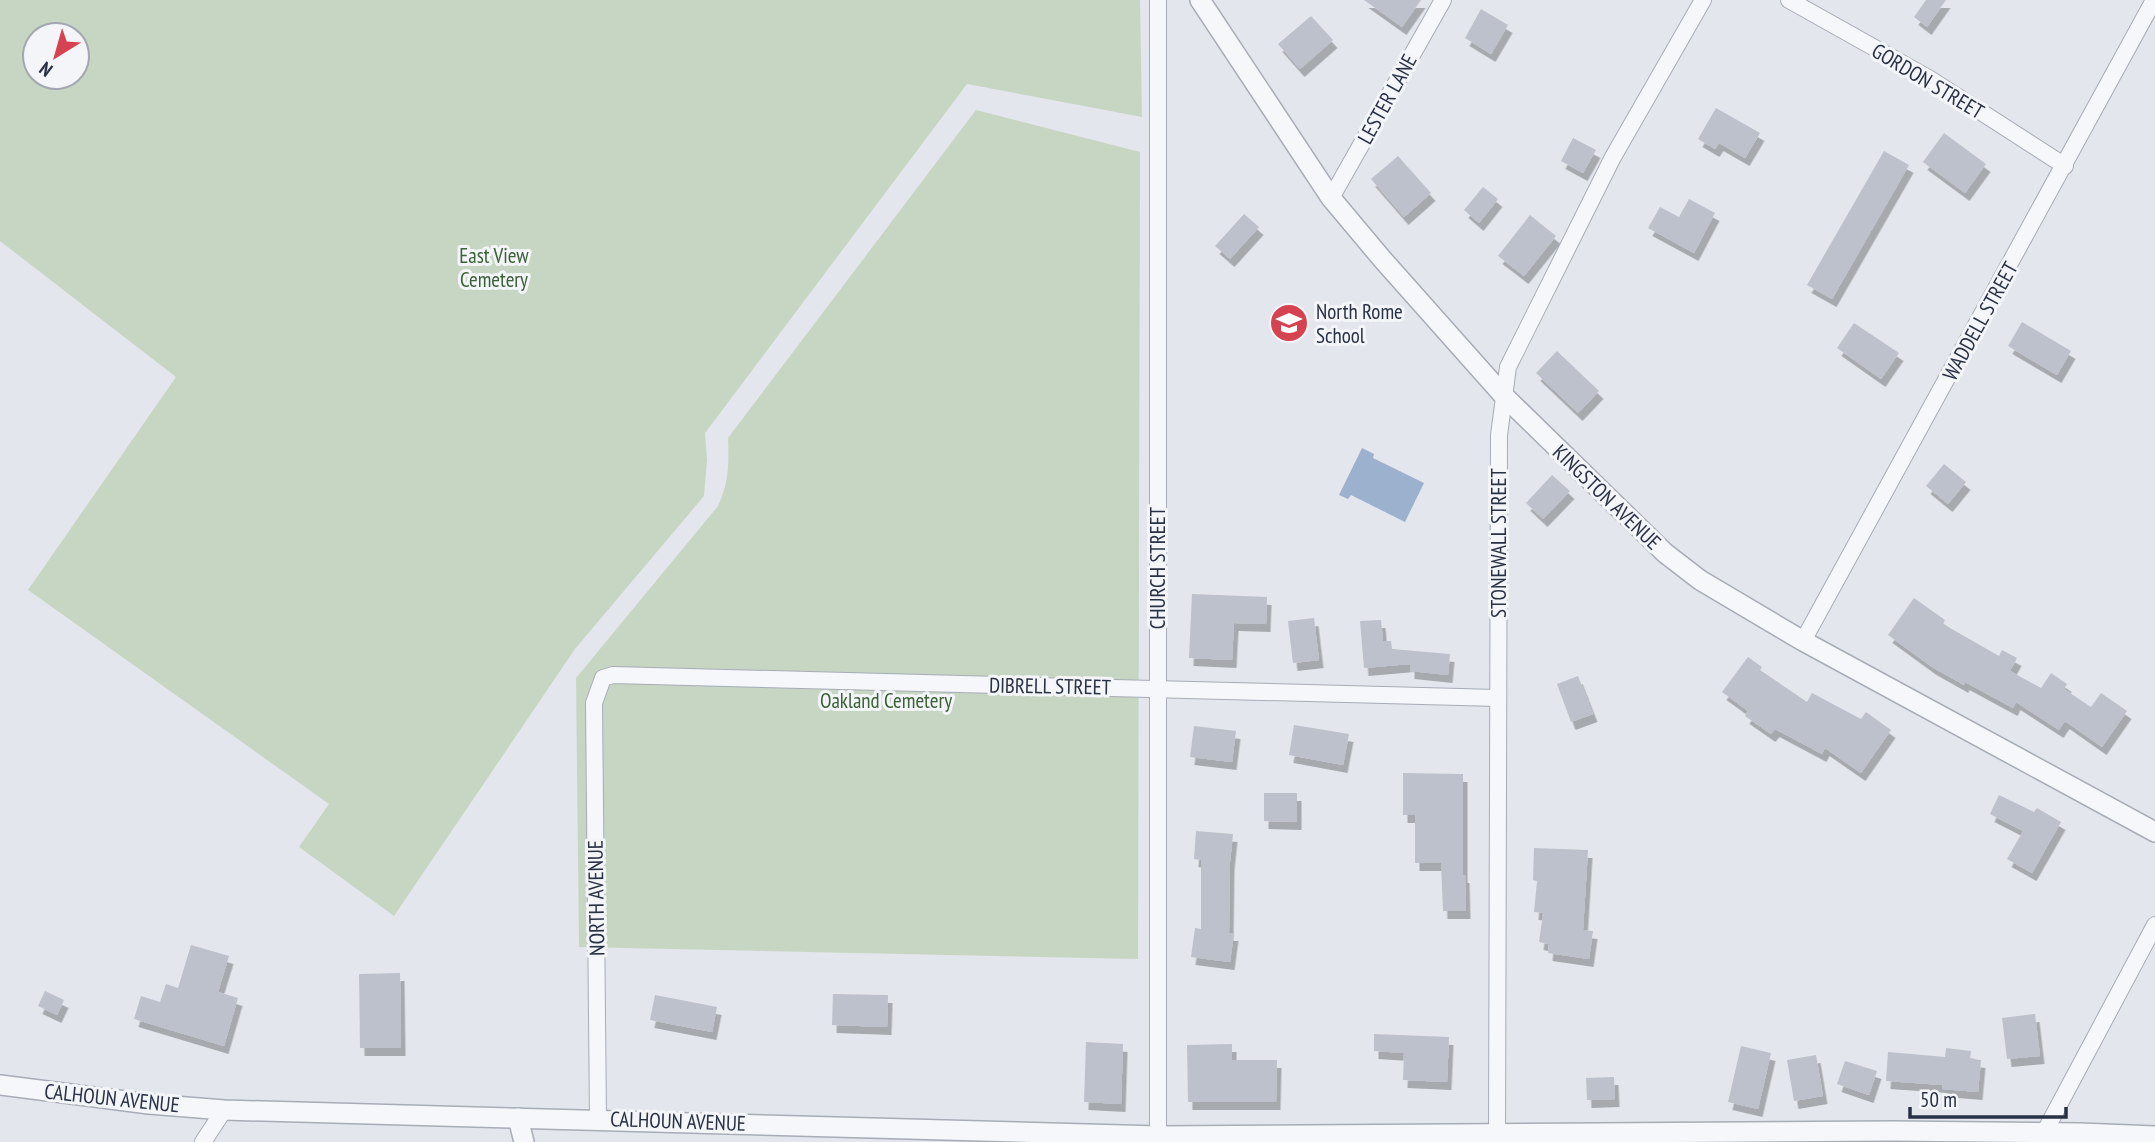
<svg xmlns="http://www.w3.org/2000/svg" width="2155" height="1142" viewBox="0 0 2155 1142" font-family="'PT Sans Narrow',sans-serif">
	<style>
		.green { fill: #c7d6c3; fill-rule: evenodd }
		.water { fill: #9cb1cd }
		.building { fill: #bdc1cc; filter: url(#shadow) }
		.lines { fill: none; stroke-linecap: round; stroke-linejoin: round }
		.minor-casing { stroke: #a7acb7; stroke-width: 18 }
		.tertiary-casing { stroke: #a7acb7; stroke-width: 22 }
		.minor { stroke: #f6f7fa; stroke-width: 16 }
		.tertiary { stroke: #f6f7fa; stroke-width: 19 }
		.labels { text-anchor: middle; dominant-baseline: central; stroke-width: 6; stroke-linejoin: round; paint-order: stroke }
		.street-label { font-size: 21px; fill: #293245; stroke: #f3f5f9 }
		.park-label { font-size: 21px; fill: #3c6136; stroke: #f3f5f9 }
		.poi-label { font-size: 21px; fill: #293245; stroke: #f3f5f9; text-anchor: start }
	</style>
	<defs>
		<filter id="shadow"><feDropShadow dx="4.5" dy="8" stdDeviation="0" flood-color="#0004"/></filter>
	</defs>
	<rect width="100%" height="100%" fill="#e3e6ec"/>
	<g class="green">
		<path d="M 0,0 L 1140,0 L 1142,117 L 967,84 L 705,433 L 707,460 L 704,496 L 575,649 L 394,916 L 299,847 L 329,804 L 28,590 L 176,377 L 0,241 ZM 77,35 L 77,77 L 35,77 L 35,35 Z"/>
		<path d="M 976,110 L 1140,152 L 1138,959 L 579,947 L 576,678 L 718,506 C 729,483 729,464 728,438 Z"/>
	</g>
	<polygon class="water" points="1362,448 1374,454 1373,458 1424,483 1405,522 1351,495 1348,499 1339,495"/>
	<g class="building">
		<polygon points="1364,0 1421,0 1402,27"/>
		<polygon points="1926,0 1946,0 1927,27 1914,17"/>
		<polygon points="1481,9 1508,25 1491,54 1465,38"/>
		<polygon points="1311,16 1333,40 1300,69 1278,44"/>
		<polygon points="1716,108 1760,133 1745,158 1719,143 1715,149 1698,139"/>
		<polygon points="1944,133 1986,164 1965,193 1923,162"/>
		<polygon points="1573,138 1596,150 1583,173 1561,161"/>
		<polygon points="1884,151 1909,165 1832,299 1807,285"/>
		<polygon points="1398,156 1431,193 1404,217 1371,179"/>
		<polygon points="1483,187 1498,199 1479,223 1464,210"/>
		<polygon points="1689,199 1715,213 1694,253 1648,228 1660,207 1679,217"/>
		<polygon points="1244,214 1259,227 1230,259 1215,246"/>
		<polygon points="1530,215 1556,236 1524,276 1498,256"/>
		<polygon points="2022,322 2071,351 2057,375 2008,346"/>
		<polygon points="1854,323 1899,353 1881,379 1837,348"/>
		<polygon points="1557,351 1599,391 1578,413 1536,373"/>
		<polygon points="1944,464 1966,482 1948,504 1926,486"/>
		<polygon points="1552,475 1570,491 1543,519 1526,503"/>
		<polygon points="1192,594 1267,597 1266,624 1234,623 1232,660 1189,658"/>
		<polygon points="1914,598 1945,620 1943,624 1999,656 2002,650 2017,658 2010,671 2041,688 2051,673 2067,684 2064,689 2091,707 2101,693 2127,711 2102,747 2065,721 2059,730 2016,702 2013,708 1965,682 1964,685 1932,667 1888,635"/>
		<polygon points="1314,618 1319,660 1293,663 1288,621"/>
		<polygon points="1381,620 1383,641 1391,641 1392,649 1450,654 1448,675 1410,671 1410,664 1364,668 1360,621"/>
		<polygon points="1748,657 1762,667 1760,670 1807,702 1812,693 1861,719 1866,712 1891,730 1861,773 1825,748 1822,754 1775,729 1771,734 1745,716 1748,711 1722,692"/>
		<polygon points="1578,676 1593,714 1571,722 1557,684"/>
		<polygon points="1294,725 1349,734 1343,765 1289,755"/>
		<polygon points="1194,726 1236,731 1232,762 1190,757"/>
		<polygon points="1403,773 1463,774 1463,875 1465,875 1466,911 1443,911 1441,863 1415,863 1415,815 1403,815"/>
		<polygon points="1264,793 1297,793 1297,822 1264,821"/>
		<polygon points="1999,795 2034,812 2037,808 2061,822 2032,873 2007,859 2023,831 1990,814"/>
		<polygon points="1196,831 1233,834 1230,862 1229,933 1234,933 1230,962 1191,957 1195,928 1201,929 1201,860 1194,859"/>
		<polygon points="1534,848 1588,850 1583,930 1593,931 1589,959 1548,953 1549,944 1539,942 1543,913 1534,912 1537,881 1533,880"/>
		<polygon points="191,945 229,956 218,992 238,998 224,1046 134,1019 141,996 160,1002 166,984 178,988"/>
		<polygon points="400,973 401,1048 360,1048 359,974"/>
		<polygon points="45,991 64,1000 57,1015 38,1006"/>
		<polygon points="833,994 888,995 887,1027 832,1025"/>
		<polygon points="655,995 717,1007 712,1032 650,1020"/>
		<polygon points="2035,1014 2040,1056 2007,1059 2002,1018"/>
		<polygon points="1374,1034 1449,1037 1447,1082 1403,1080 1404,1053 1374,1051"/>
		<polygon points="1086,1042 1123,1044 1121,1104 1084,1102"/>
		<polygon points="1232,1044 1232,1060 1277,1060 1276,1102 1188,1102 1187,1045"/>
		<polygon points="1741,1046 1771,1053 1758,1109 1728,1102"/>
		<polygon points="1946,1048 1971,1051 1970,1059 1981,1060 1978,1092 1942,1089 1942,1085 1886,1081 1888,1052 1945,1057"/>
		<polygon points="1816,1055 1823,1096 1794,1101 1787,1060"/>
		<polygon points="1845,1061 1877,1071 1869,1095 1837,1084"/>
		<polygon points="1614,1077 1615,1099 1587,1100 1586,1078"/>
	</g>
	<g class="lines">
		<defs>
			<g id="minor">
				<polyline points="1158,0 1158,1136"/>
				<polyline points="1789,0 1930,79 2065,166"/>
				<polyline points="1331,198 1443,0"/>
				<polyline points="1803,641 2154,0"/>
				<polyline points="598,1119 594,703 603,678 613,675 1498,698"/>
				<polyline points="2044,1133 2155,925"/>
				<polyline points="1497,1135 1499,435 1508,367 1613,157 1703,0"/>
				<polyline points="203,1142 224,1110"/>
			</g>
			<g id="tertiary">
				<polyline points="1200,0 1331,198 1383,260 1503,395 1665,553 1700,580 1803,641 2155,832"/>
				<polyline points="0,1085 149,1104 224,1110 1158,1136 1893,1131 2080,1133 2155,1136"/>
				<polyline points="518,1118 524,1142"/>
			</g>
		</defs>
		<use href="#minor" class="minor-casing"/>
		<use href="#tertiary" class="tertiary-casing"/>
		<use href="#minor" class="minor"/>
		<use href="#tertiary" class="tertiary"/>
	</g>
	<defs>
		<symbol id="school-disc" viewBox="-11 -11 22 22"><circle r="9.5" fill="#d64350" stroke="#f3f5f9"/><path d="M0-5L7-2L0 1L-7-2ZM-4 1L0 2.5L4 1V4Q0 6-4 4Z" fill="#fff"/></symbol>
	</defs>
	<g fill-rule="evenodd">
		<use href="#school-disc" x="1267" y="301" width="44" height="44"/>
	</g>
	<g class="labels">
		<g class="street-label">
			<text transform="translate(1928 81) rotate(31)">GORDON STREET</text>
			<text transform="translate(1387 99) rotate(-61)">LESTER LANE</text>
			<text transform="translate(1980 321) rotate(-61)">WADDELL STREET</text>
			<text transform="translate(1607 497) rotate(44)">KINGSTON AVENUE</text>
			<text transform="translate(1498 543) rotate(-90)">STONEWALL STREET</text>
			<text transform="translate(1157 568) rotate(-90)">CHURCH STREET</text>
			<text transform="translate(1050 686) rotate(1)">DIBRELL STREET</text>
			<text transform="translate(596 898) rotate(-91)">NORTH AVENUE</text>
			<text transform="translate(112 1098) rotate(6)">CALHOUN AVENUE</text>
			<text transform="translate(678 1121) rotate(2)">CALHOUN AVENUE</text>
		</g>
		<g class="park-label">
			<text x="494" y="255">East View<tspan x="494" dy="24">Cemetery</tspan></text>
			<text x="886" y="700">Oakland Cemetery</text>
		</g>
		<g class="poi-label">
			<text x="1316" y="311">North Rome<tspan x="1316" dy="24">School</tspan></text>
		</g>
	</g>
	<g transform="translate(56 56) rotate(217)"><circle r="33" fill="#f3f5f9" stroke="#a2a7b1" stroke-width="2"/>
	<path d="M0-5L12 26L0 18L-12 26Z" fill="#d64350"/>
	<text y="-10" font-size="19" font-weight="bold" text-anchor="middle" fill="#293245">N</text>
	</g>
	<path d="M1910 1107v10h156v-10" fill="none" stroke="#293245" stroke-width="3.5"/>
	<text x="1920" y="1107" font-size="21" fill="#293245" stroke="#f3f5f9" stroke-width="5" paint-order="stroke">50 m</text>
</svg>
